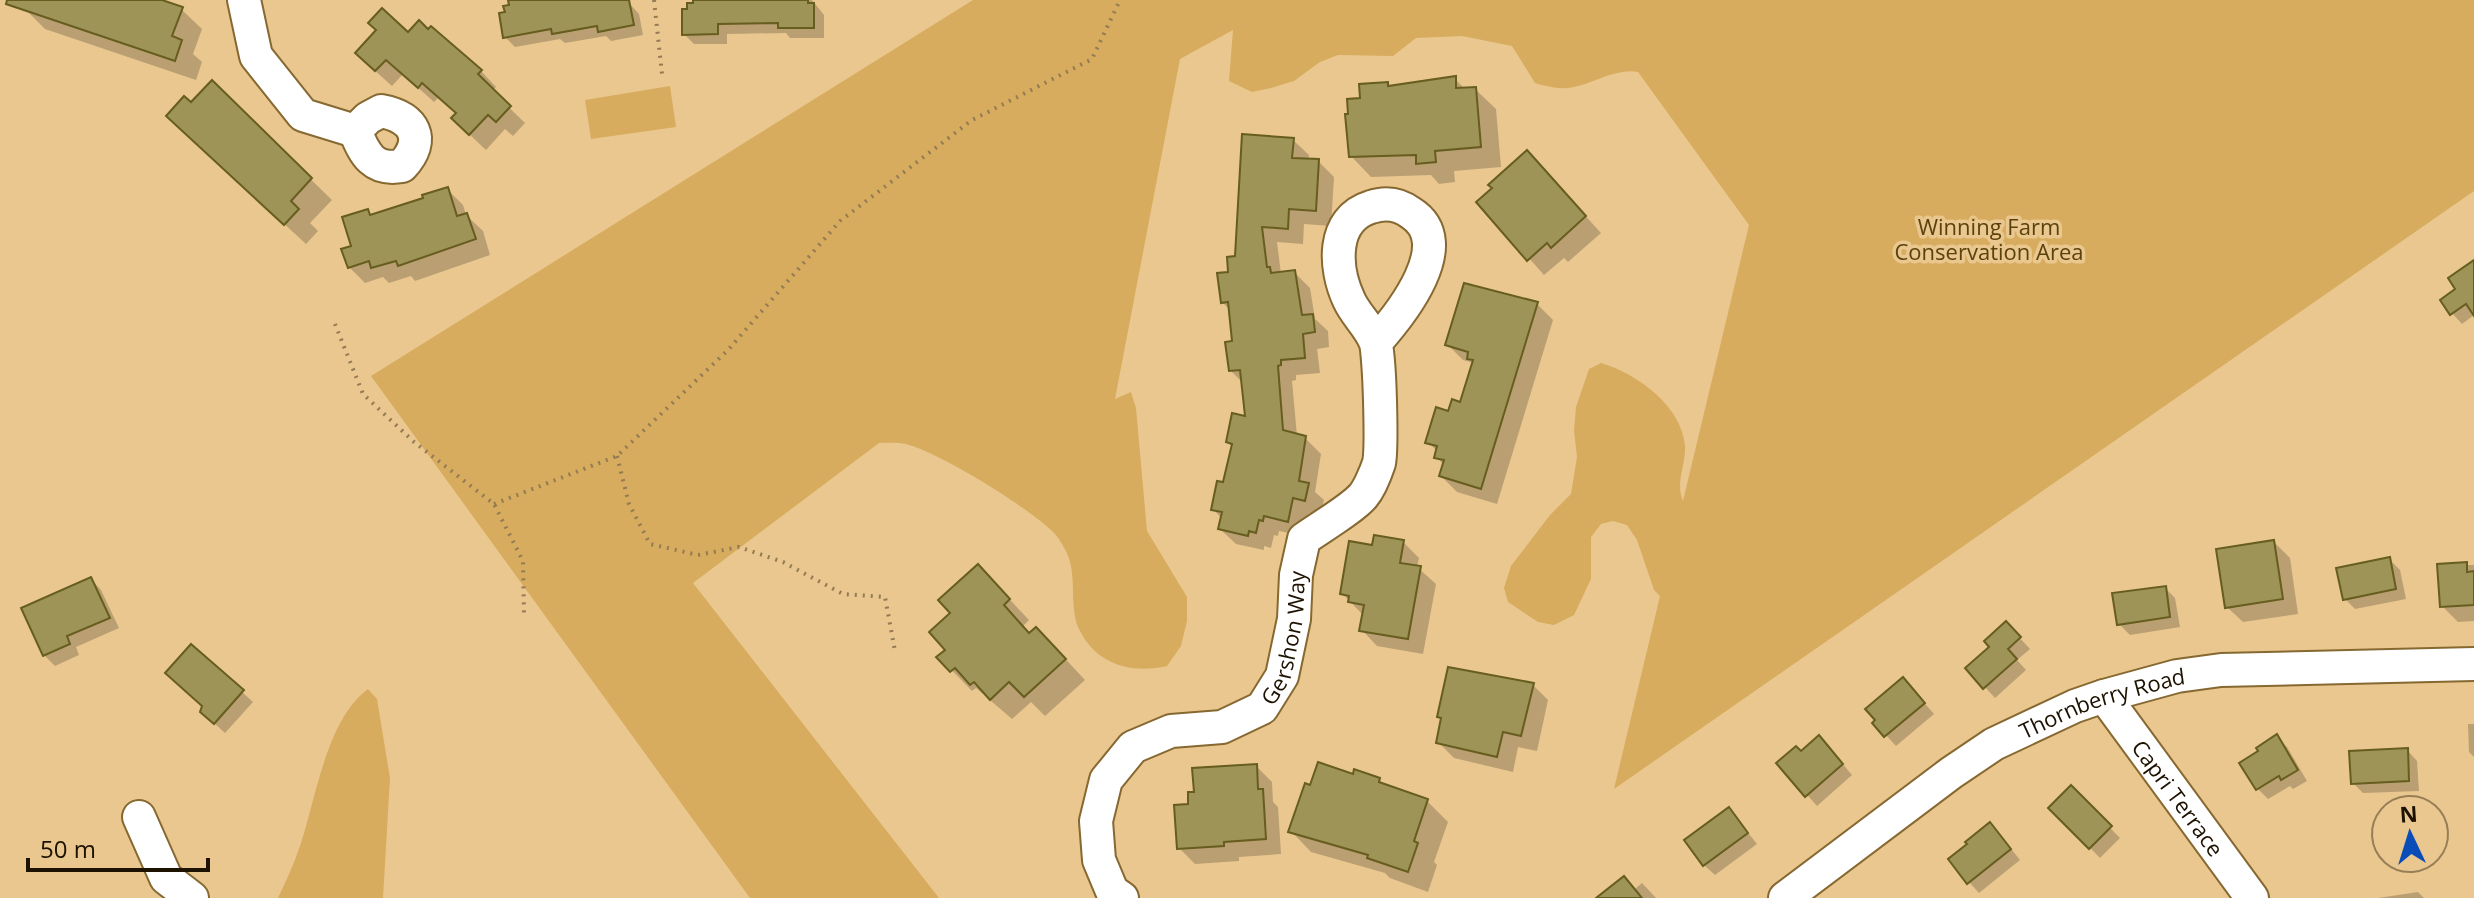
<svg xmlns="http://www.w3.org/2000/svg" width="2474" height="898" viewBox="0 0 2474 898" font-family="'Open Sans',sans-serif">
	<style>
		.green { fill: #d7ac5f }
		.shadow { fill: #0003 }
		.building { fill: #9e9457; stroke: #665d1f; stroke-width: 2 }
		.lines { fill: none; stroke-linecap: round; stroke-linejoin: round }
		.minor-casing { stroke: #866831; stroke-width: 36 }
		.path { stroke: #947b53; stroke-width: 4; stroke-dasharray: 2 6; stroke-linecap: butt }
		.minor { stroke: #fff; stroke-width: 32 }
		.labels { text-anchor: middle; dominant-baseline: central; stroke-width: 7; stroke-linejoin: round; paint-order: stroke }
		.park-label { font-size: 22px; fill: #5b420d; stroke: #e9c78f }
		.street-label { font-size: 22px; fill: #1d1100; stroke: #e9c78f }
	</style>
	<rect width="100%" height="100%" fill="#e9c78f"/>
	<g class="green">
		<path d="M 973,0 L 2474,0 L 2474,191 L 1614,789 L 1660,596 L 1654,590 L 1637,540 L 1627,525 L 1613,521 L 1601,524 L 1591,537 L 1591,579 L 1574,615 L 1554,625 L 1538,622 L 1508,602 L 1504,588 L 1511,566 L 1550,515 L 1571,494 L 1577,457 L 1574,431 L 1576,407 L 1589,369 L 1601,363 C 1636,373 1682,406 1685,446 C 1686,465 1675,482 1683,501 L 1749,225 L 1638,72 C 1616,67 1589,86 1568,88 C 1557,89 1545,86 1535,83 L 1512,46 L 1462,36 L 1416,38 L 1393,56 L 1338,55 L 1320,62 L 1294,81 L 1271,88 L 1252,92 L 1229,81 L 1233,30 L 1180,59 L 1115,399 L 1131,392 L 1136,408 L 1147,531 L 1187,597 L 1187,621 L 1181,646 L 1167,666 C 1132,674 1096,665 1079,629 C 1069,608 1077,578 1068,556 C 1065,548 1058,536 1052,531 C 1026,506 943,455 909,445 C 900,442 889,443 879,443 L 693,583 L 939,898 L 750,898 L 371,376 Z"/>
		<polygon points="670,86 676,127 591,139 585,100"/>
		<path d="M 368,689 L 377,699 L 390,778 L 383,898 L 278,898 C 286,881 294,864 300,846 C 316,799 326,720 368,689 Z"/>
	</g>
	<g class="shadow">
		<polygon points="28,0 158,0 181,9 202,29 193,54 202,62 196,80 45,29 25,9"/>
		<polygon points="510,0 626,0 639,14 643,35 611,41 606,36 565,43 560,39 515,47 505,37"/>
		<polygon points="695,0 812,0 824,15 824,38 790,38 786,33 727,34 727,44 694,44 684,34"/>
		<polygon points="408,35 481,71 496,87 492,91 525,123 513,136 505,129 486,150 469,134 458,114 439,97 434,102 403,74 392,86 373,69"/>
		<polygon points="1455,79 1466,90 1475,89 1496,109 1501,167 1454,171 1455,182 1439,184 1431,175 1371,177 1351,156 1362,100 1387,84 1390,87"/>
		<polygon points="212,83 332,200 310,223 318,231 306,244 189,136 191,105"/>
		<polygon points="1293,140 1309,155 1308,161 1318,161 1334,177 1331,226 1304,224 1303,244 1277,242 1281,274 1294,272 1310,288 1315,319 1328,331 1329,347 1317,349 1320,373 1296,375 1296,380 1292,381 1297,436 1305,438 1321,454 1315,492 1324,500 1320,515 1309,513 1303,536 1279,531 1278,536 1274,535 1271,548 1264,546 1264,550 1236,544 1220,529 1222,519 1213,509 1225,485 1234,448 1228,442 1248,419 1243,383 1231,371 1234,343 1230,310 1222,302 1237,257"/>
		<polygon points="1542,168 1601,233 1568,262 1564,258 1544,275 1479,202"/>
		<polygon points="447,189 463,205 466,215 483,231 490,255 415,281 411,276 389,283 383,277 365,283 349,267 354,247 368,211 373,217"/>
		<polygon points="2474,262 2474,315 2462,324 2452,313 2458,290"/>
		<polygon points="1537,304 1553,320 1497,504 1457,492 1441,476 1444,465 1436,457 1438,452 1428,442 1449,413 1462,404 1474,363 1463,360 1447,344"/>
		<polygon points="1403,542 1419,558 1417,567 1436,584 1423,654 1377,646 1362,630 1364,616 1342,593 1374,548"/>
		<polygon points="2274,542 2290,558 2298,614 2243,622 2227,607"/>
		<polygon points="2389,559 2400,570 2406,599 2355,609 2345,599"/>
		<polygon points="2439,565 2474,565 2474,621 2458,622 2442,606"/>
		<polygon points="91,579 101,590 119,628 76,647 79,655 55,666 44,655"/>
		<polygon points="998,587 1029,620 1023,626 1030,635 1057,650 1085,680 1045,716 1031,702 1012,719 976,688 972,691 939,657"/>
		<polygon points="2165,588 2175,598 2180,627 2130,635 2119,624"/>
		<polygon points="2016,634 2030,649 2017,660 2026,670 1995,698 1985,687"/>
		<polygon points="192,647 253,702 225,733 213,722 204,706"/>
		<polygon points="1533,685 1548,700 1537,751 1518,747 1513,772 1454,758 1438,742 1443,721 1439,717"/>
		<polygon points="1913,690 1934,714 1896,746 1875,723"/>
		<polygon points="2468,724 2474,724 2474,757 2469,752"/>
		<polygon points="2276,737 2287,747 2307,781 2293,789 2290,786 2268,799 2258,789 2242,764"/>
		<polygon points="1829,748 1852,775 1817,806 1779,763 1801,753"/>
		<polygon points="2407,750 2417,761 2419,791 2363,793 2353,783"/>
		<polygon points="1256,766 1272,782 1273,802 1278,807 1281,854 1239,857 1239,861 1195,864 1179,848 1191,806"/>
		<polygon points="1354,776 1379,780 1386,787 1427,801 1448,822 1434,862 1437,865 1428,892 1390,878 1385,873 1311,852 1291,831 1311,787"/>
		<polygon points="2071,788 2120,838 2100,858 2051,808"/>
		<polygon points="1729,809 1757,844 1715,875 1704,865"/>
		<polygon points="2000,835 2020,860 1979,893 1969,882"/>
		<polygon points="1642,883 1656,898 1615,898 1635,889"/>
		<polygon points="2418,892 2424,898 2378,898"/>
	</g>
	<g class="building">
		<polygon points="7,0 162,0 183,7 172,36 182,40 175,61 6,4"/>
		<polygon points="508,0 629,0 634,25 598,32 597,26 552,34 551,29 503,38 499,13 505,12 503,6 509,5"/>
		<polygon points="693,0 808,0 808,3 814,3 814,28 778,28 778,23 718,24 718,34 682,35 682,9 687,9 687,3 693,3"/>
		<polygon points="382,8 408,32 419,20 428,29 431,26 482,70 478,74 511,106 496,122 488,115 469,135 451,118 456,113 422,83 418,88 386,60 375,71 355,53 376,30 368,23"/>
		<polygon points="1456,76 1456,88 1476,87 1481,147 1435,151 1436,162 1416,164 1416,155 1349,157 1345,114 1348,114 1347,99 1360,98 1359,84 1388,82 1388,86"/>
		<polygon points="212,80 312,178 291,201 299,209 284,225 166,116 184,96 191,102"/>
		<polygon points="1242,134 1294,138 1292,158 1319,159 1316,211 1289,209 1288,229 1262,227 1267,267 1270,267 1271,273 1295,270 1302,315 1313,314 1315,332 1303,334 1305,358 1281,360 1281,365 1278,366 1283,430 1306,436 1299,481 1309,483 1305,501 1293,498 1288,522 1264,516 1263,521 1259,520 1256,533 1249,531 1248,536 1218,529 1222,512 1211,510 1217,481 1223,482 1232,444 1226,442 1232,413 1245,416 1240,370 1229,371 1225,342 1232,341 1228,302 1221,303 1217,273 1228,272 1227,257 1235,256"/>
		<polygon points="1527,150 1586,216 1551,248 1547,243 1527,261 1476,202 1492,188 1488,185"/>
		<polygon points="448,187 457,216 467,213 476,239 398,266 396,261 371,268 369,261 348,268 341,249 351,246 342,217 368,209 370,215 423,198 422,195"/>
		<polygon points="2474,260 2474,316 2466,304 2450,315 2440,300 2455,289 2448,278"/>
		<polygon points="1464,283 1538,302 1481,489 1439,476 1444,460 1434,458 1437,446 1425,443 1436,407 1448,411 1452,399 1460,402 1473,360 1467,359 1468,352 1445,345"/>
		<polygon points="1374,535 1404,540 1400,563 1421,566 1408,639 1359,631 1364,605 1348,602 1349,596 1340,594 1349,541 1372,545"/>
		<polygon points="2274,540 2283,599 2225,608 2216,549"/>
		<polygon points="2390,557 2396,589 2343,600 2336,568"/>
		<polygon points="2467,562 2467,572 2474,571 2474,605 2440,607 2437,564"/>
		<polygon points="978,564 1010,599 1004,605 1029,633 1036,627 1066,659 1024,697 1009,682 990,700 974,682 970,685 955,668 950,672 936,657 945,650 929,632 950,613 938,600"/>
		<polygon points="91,577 110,618 67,636 70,644 43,656 21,608"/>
		<polygon points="2166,586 2170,617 2117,625 2112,593"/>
		<polygon points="2006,621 2021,637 2008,649 2017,659 1983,689 1965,668 1989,647 1984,641"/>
		<polygon points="191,644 244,690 214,724 200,712 202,706 165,673"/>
		<polygon points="1448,667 1534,683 1521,736 1503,732 1497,757 1436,743 1441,718 1437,717"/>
		<polygon points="1903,677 1925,703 1884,737 1872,723 1875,720 1865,709"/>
		<polygon points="2277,734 2298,770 2281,780 2279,776 2256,790 2239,763 2258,751 2256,748"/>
		<polygon points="1819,735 1843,764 1805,797 1776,763 1796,746 1801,751"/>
		<polygon points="2408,748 2409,781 2351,784 2349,751"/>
		<polygon points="1318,762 1353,774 1354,769 1380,778 1379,782 1428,799 1414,841 1418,843 1408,872 1367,858 1368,855 1288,832 1305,783 1310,785"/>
		<polygon points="1257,764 1258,789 1263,789 1266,839 1224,842 1224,846 1177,849 1174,805 1188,804 1188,792 1194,792 1192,768"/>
		<polygon points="2071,785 2112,826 2089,849 2048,808"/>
		<polygon points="1729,807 1748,833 1703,866 1684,840"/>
		<polygon points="1990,822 2011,849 1967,884 1948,859 1967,844 1965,842"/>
		<polygon points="1624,876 1642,898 1596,898"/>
	</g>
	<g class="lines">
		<defs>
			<g id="minor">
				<polyline points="244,0 256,56 303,115 355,131"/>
				<path d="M 381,111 C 414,117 427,139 402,166 C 373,171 365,155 355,131 L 368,118 Z"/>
				<path id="s1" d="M 2104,696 L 2252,898"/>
				<polyline points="139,817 166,878 192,898"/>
				<path id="s2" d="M 1122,898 L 1112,891 L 1099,860 L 1096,821 L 1106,780 L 1133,747 L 1171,731 L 1222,727 L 1262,708 L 1282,676 L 1294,619 L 1296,575 L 1304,539 C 1319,528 1352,509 1363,496 C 1369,489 1376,472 1379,463 C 1382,449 1380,352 1375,341 C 1369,326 1355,314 1349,300 C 1334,268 1331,219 1371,207 C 1386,202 1399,204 1411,213 C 1458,243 1401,314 1376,342"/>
				<path id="s3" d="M 1785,898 L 1951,773 L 1994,744 L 2075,706 L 2104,696 L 2177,676 L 2221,670 L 2474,664"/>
			</g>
		</defs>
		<use href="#minor" class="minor-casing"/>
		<g class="path">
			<polyline points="654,0 662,74"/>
			<polyline points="335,324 363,394 414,442 494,504 523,561 524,614"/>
			<polyline points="617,456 629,504 650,544 698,555 739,547 783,562 843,594 885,597 895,651"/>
			<polyline points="494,504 617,456 728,350 840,221 972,120 1092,59 1120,0"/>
		</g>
		<use href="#minor" class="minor"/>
	</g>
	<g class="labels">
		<g class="park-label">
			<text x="1989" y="226">Winning Farm<tspan x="1989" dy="25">Conservation Area</tspan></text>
		</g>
		<g class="street-label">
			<text stroke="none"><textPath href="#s2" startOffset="382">Gershon Way</textPath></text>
			<text stroke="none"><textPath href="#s3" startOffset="376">Thornberry Road</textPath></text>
			<text stroke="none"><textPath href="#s1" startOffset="126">Capri Terrace</textPath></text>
		</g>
	</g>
	<g transform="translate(2410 834) rotate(356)"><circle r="38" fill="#e9c78f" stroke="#977e56" stroke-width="2"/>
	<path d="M0-6L14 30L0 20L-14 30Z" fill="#0b4db8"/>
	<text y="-12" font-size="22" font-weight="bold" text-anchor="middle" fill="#1d1100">N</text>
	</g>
	<path d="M28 858v12h180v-12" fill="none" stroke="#1d1100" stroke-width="4"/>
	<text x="40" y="858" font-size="24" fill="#1d1100" stroke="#e9c78f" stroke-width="6" paint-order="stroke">50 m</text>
</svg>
